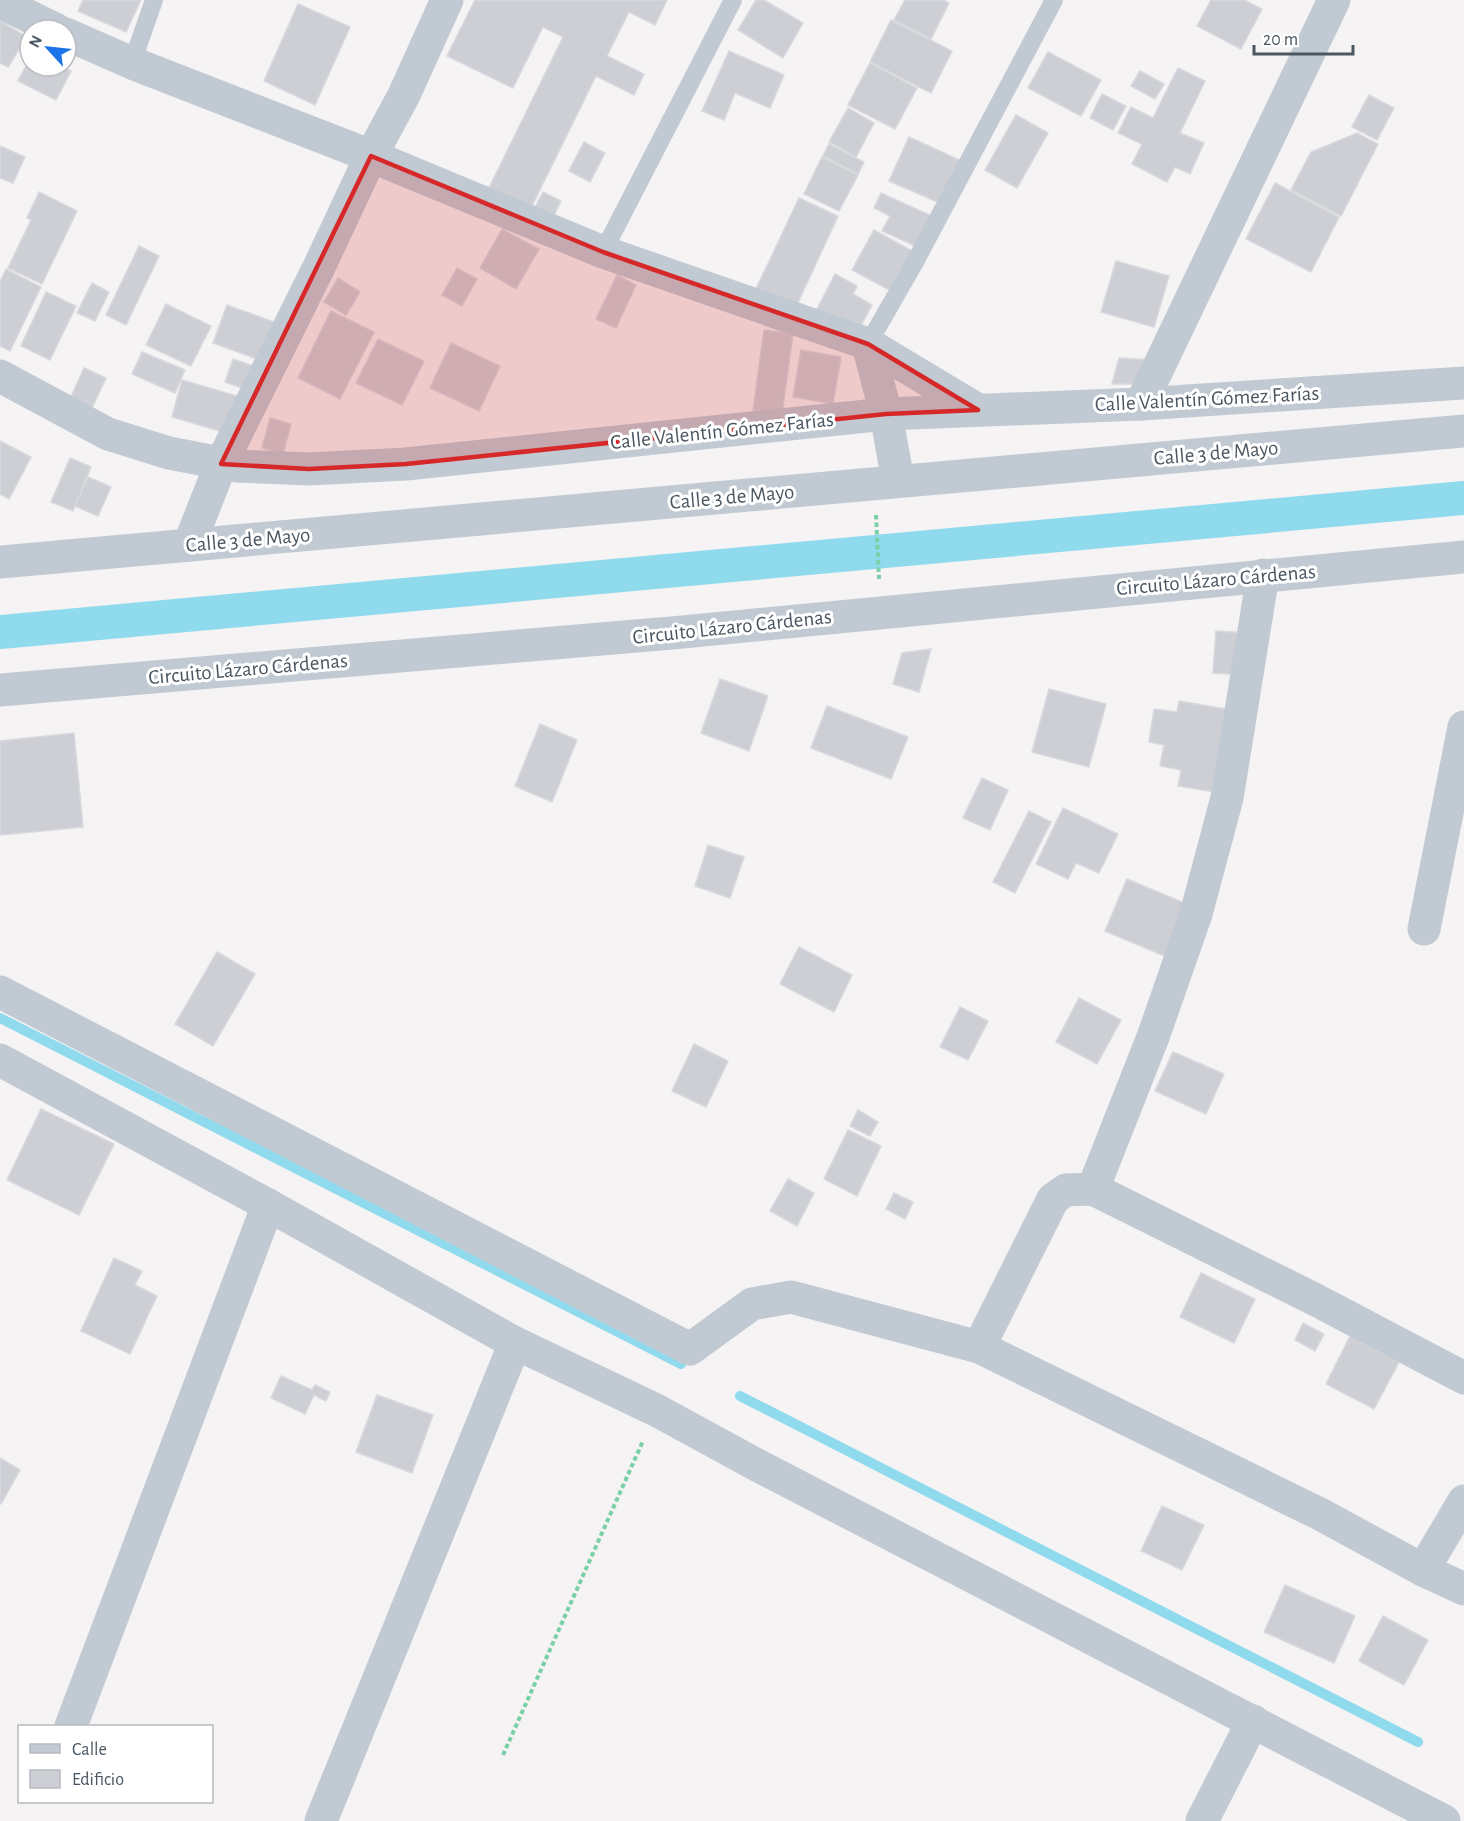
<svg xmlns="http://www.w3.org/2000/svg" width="1464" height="1821" viewBox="0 0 1464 1821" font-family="'Alegreya Sans',sans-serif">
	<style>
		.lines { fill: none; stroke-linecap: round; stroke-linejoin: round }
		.stream { stroke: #90daee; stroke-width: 10 }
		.canal { stroke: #90daee; stroke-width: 34 }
		.building { fill: #cdcfd5; stroke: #d7d9de; stroke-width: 1.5 }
		.path { stroke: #7ad0a6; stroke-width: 4; stroke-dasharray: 4.5 3; stroke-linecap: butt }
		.service { stroke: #c1cad2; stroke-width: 18 }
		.minor { stroke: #c1cad2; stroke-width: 33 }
		.tertiary { stroke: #c1cad2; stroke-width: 33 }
		.marked { fill: #d62828; fill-opacity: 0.2; stroke: #d62828; stroke-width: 4.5; stroke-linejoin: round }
		.labels { text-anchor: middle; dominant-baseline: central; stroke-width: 6; stroke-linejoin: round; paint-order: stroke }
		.street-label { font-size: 21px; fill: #4a5661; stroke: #fff }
	</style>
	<rect width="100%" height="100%" fill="#f5f3f3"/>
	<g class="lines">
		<g class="stream">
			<polyline points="0,1018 681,1364"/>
			<polyline points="740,1396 1418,1742"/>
		</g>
		<polyline class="canal" points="0,632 1464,498"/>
	</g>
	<g class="building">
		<polygon points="83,0 141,0 126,32 78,11"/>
		<polygon points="475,0 667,0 655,25 629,12 607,56 644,74 634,95 596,76 529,212 487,192 563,37 543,27 513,88 447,56"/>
		<polygon points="756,0 764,0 803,23 783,58 738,30"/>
		<polygon points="905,0 943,0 949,3 931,39 894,20"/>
		<polygon points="1211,0 1244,0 1262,9 1241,49 1197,26"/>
		<polygon points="298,4 350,27 315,105 264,81"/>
		<polygon points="891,20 952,51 931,93 870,62"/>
		<polygon points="0,21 27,37 8,67 0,63"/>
		<polygon points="729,51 784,75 770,108 735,93 724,120 702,111"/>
		<polygon points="1048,52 1101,80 1081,116 1028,88"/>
		<polygon points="30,58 30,66 62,66 71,71 56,100 18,81"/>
		<polygon points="870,63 917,88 895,129 848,105"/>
		<polygon points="1178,68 1205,81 1180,133 1204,143 1190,174 1175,167 1167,182 1132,164 1142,144 1118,133 1131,107 1153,118"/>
		<polygon points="1140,71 1164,84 1155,99 1131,86"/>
		<polygon points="1102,94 1126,106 1113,130 1090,118"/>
		<polygon points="1369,95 1394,108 1377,140 1352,127"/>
		<polygon points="848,108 874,123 856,157 829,142"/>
		<polygon points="1016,115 1048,133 1017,188 985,170"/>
		<polygon points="1357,133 1378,144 1341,216 1291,190 1311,152"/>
		<polygon points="909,137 962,161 942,204 889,181"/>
		<polygon points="584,142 605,153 590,182 569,171"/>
		<polygon points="829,144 864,162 858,174 823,156"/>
		<polygon points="0,146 25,157 13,183 0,178"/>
		<polygon points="822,157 858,175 839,211 804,194"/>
		<polygon points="1275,183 1339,217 1311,272 1246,239"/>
		<polygon points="39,192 77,211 42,284 8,268 31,220 27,218"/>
		<polygon points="543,192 561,201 551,222 532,213"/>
		<polygon points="881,193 934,217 920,248 882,231 890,216 874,208"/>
		<polygon points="799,198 838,216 796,307 756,289"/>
		<polygon points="502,229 539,249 516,289 480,268"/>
		<polygon points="874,230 916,253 895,293 852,270"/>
		<polygon points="139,246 159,256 126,325 106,315"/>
		<polygon points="1116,261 1169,276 1154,327 1101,312"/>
		<polygon points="457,268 477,279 462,306 442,295"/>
		<polygon points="6,269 41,287 10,351 0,346 0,282"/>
		<polygon points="835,274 857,286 853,294 872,305 857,333 816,311"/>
		<polygon points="617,275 636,285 616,328 596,319"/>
		<polygon points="338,278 360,292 346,315 324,302"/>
		<polygon points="92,283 109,292 95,321 77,313"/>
		<polygon points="46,292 76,306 50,360 21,346"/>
		<polygon points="166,304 211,326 191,366 146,345"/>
		<polygon points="227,305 282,325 268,363 213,343"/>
		<polygon points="331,311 374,332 340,399 298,378"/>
		<polygon points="764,330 793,334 782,414 753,410"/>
		<polygon points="378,339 424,361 402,405 356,383"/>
		<polygon points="451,343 500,366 479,411 430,388"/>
		<polygon points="801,350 841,357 833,404 793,397"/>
		<polygon points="142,352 185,370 175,393 132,374"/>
		<polygon points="1119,358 1152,360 1143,384 1112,384"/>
		<polygon points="233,359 262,369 254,392 225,382"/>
		<polygon points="84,368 106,378 92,408 70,399"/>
		<polygon points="182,380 244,398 233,435 172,417"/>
		<polygon points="270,418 291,424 283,454 262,448"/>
		<polygon points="0,441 31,457 9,499 0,494"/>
		<polygon points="70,458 91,467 73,511 51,502"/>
		<polygon points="88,477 111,487 98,516 75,506"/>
		<polygon points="1216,631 1248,633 1245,675 1213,673"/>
		<polygon points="931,649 919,692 893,684 902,653"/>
		<polygon points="720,679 768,696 749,751 701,733"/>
		<polygon points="1049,689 1106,704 1089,767 1032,752"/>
		<polygon points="1179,701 1238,711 1214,792 1178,786 1181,770 1160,766 1164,745 1149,742 1154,709 1177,712"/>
		<polygon points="827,706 908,737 891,779 811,748"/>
		<polygon points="540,724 577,740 552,802 515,786"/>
		<polygon points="74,733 83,827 0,835 0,741"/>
		<polygon points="982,778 1008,790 990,830 963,818"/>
		<polygon points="1063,808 1118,834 1099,873 1076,863 1068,879 1036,864"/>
		<polygon points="1029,811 1051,822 1015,893 993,882"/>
		<polygon points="708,845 744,857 730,898 695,886"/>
		<polygon points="1127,879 1189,905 1167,957 1105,931"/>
		<polygon points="799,947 852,975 834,1012 780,984"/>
		<polygon points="217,952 255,974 213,1046 175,1024"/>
		<polygon points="1079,998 1121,1020 1097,1064 1056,1042"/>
		<polygon points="960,1007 988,1021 968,1060 940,1047"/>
		<polygon points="694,1044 728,1061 706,1107 672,1091"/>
		<polygon points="1173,1052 1224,1074 1206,1114 1155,1091"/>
		<polygon points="41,1109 114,1144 79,1215 7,1180"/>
		<polygon points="858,1110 878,1122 870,1136 850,1126"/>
		<polygon points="848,1130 881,1146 857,1196 824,1179"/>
		<polygon points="788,1179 814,1193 797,1226 770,1211"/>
		<polygon points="894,1193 913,1202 905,1219 886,1209"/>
		<polygon points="114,1258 142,1271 135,1285 157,1296 130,1354 81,1331"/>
		<polygon points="1201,1273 1255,1299 1234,1343 1180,1317"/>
		<polygon points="1303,1323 1324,1334 1315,1351 1295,1340"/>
		<polygon points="1350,1336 1399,1362 1374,1409 1326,1384"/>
		<polygon points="281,1376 312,1390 315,1385 330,1392 326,1401 314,1395 305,1414 271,1398"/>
		<polygon points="377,1395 433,1415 412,1473 356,1452"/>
		<polygon points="0,1458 20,1470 1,1504 0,1504"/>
		<polygon points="1162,1506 1204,1525 1182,1570 1141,1551"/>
		<polygon points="1285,1585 1355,1616 1334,1663 1264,1632"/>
		<polygon points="1383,1616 1428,1640 1404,1685 1359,1661"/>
	</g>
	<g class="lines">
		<g class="path">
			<polyline points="876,515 879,579"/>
			<polyline points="503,1755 643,1441"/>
		</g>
		<g class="service">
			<polyline points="132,63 154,0"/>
			<polyline points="603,252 733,0"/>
			<polyline points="868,344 915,262 1054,0"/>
		</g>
		<g class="minor">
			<polyline points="0,2 57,30"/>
			<polyline points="66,34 132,63 371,156 603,252 868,344 978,410"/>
			<polyline points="868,344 886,414 898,481"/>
			<polyline points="0,376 108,434 169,453 237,466 309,469 406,464 886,414 1141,404 1464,383"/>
			<polyline points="1141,404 1334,0"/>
			<polyline points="189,545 221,464 319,267 371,156 404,95 447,0"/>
			<polyline points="1424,929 1464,727"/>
			<polyline points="0,992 690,1349 752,1304 791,1297 979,1347 1320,1514 1423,1570 1464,1589"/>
			<polyline points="0,1060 268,1205 515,1343 656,1410 755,1464 1444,1821"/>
			<polyline points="1093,1189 1316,1300 1464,1378"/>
			<polyline points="979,1347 1053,1199 1066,1190 1093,1189 1153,1037 1196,914 1227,798 1263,575"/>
			<polyline points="1423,1570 1464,1501"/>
			<polyline points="71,1726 268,1205"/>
			<polyline points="321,1821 515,1343"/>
			<polyline points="1202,1821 1253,1721"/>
		</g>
		<g class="tertiary">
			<polyline points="0,562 1464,431"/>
			<polyline points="0,690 672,633 1464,557"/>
		</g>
	</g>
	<path class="marked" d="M 371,156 L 603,252 L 868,344 L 978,410 L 886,414 L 406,464 L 309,469 L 221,464 Z"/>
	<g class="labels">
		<g class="street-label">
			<text transform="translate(1207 399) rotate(-3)">Calle Valentín Gómez Farías</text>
			<text transform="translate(722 431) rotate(-6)">Calle Valentín Gómez Farías</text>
			<text transform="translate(1216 453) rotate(-5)">Calle 3 de Mayo</text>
			<text transform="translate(732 497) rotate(-5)">Calle 3 de Mayo</text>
			<text transform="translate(248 540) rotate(-5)">Calle 3 de Mayo</text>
			<text transform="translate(1216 580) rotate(-5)">Circuito Lázaro Cárdenas</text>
			<text transform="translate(732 627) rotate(-6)">Circuito Lázaro Cárdenas</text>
			<text transform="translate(248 669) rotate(-5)">Circuito Lázaro Cárdenas</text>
		</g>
	</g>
	<rect x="18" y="1725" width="195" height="78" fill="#ffffff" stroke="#b7bbc0" stroke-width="1.5"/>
	<rect x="30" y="1744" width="30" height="9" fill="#c1cad2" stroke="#b7bbc0" stroke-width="1.5"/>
	<text x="72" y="1755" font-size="18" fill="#4a5661">Calle</text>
	<rect x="30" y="1770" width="30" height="18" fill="#cdcfd5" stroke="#b7bbc0" stroke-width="1.5"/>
	<text x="72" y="1785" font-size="18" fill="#4a5661">Edificio</text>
	<g transform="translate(48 48) rotate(297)"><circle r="28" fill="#ffffff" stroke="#b7bbc0" stroke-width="1.5"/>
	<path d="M0-4.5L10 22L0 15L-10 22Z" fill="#1a73e8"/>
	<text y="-9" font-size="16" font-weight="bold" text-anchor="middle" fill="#4a5661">N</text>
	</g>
	<path d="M1254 45v9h99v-9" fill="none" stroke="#4a5661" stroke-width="3"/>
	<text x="1263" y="45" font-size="18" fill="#4a5661" stroke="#ffffff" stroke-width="4.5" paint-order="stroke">20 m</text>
</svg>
